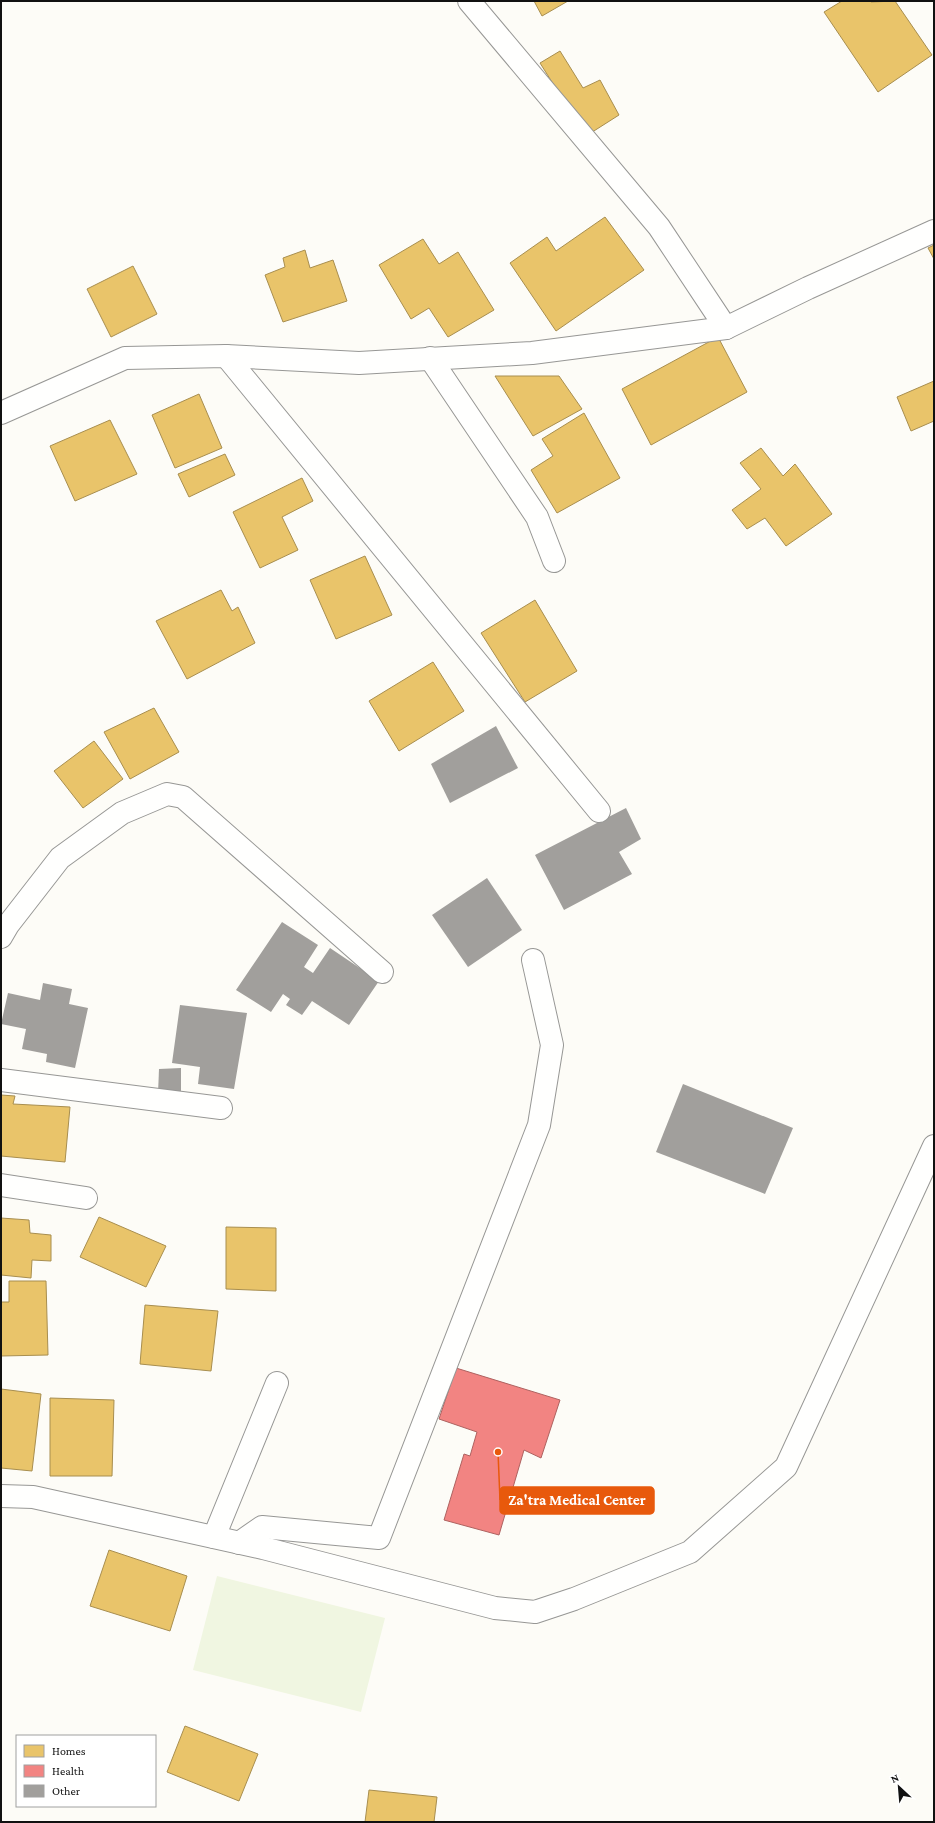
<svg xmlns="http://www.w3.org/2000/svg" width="935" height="1823" viewBox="0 0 935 1823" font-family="'Crimson Pro',serif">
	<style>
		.pitch { fill: #f0f6e1 }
		.homes { fill: #e9c46a; stroke: #a88e4f }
		.health { fill: #f28482; stroke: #ae6260 }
		.building { fill: #a19f9c }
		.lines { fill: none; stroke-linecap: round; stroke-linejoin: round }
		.minor-casing { stroke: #979795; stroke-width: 24 }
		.minor { stroke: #fffffe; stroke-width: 22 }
		.leader { fill: none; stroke: #e8590c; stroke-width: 1.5 }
		.callout-dot { fill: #e8590c; stroke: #fff; stroke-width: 1.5 }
		.callout { fill: #e8590c; stroke: #e8590c; stroke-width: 1.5 }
		.callout-label { font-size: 15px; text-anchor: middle; font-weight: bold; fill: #fff }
	</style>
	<rect width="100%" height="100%" fill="#fdfcf7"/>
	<polygon class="pitch" points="217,1576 385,1618 361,1712 193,1670"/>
	<g class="homes">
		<polygon points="534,1 568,1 542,16"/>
		<polygon points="842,1 870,1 871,2 895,1 932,55 878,92 824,12"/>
		<polygon points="560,51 583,88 600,80 619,115 586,136 540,63"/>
		<polygon points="605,217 644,270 556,331 510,263 547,237 556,251"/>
		<polygon points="423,239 439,264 458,252 494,310 448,337 429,308 411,319 379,265"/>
		<polygon points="934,245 934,259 928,248"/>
		<polygon points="305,250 310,268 333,260 347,301 283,322 265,275 285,267 283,258"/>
		<polygon points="133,266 157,314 111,337 87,289"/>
		<polygon points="718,337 747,392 651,445 622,389"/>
		<polygon points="495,376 559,376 582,409 533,436"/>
		<polygon points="934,381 934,421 911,431 897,397"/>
		<polygon points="199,394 222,448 175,468 152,415"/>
		<polygon points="584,413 620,478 557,513 531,470 553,456 542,439"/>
		<polygon points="110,420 137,474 75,501 50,446"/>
		<polygon points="761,448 783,476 795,464 832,514 786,546 765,518 747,529 732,510 761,489 740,463"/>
		<polygon points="225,454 235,475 189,497 178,474"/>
		<polygon points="302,478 313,501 282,517 298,550 260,568 233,512"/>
		<polygon points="365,556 392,615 336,639 310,580"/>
		<polygon points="221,590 232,611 238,607 255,643 187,679 156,621"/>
		<polygon points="535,600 577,671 525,702 481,633"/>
		<polygon points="433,662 464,711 399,751 369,701"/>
		<polygon points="154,708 179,752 130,779 104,732"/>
		<polygon points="94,741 123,779 83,808 54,771"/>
		<polygon points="1,1095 15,1096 13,1104 70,1107 65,1162 1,1156"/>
		<polygon points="99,1217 166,1246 146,1287 80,1257"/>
		<polygon points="1,1218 29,1220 30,1233 51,1235 51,1261 32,1260 31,1278 1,1275"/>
		<polygon points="226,1227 276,1228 276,1291 226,1289"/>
		<polygon points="9,1281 46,1281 48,1355 1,1356 1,1302 9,1302"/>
		<polygon points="145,1305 218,1311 211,1371 140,1364"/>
		<polygon points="1,1389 41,1394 32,1471 1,1468"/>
		<polygon points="50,1398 114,1400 112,1476 50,1476"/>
		<polygon points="109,1550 187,1576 170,1631 90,1606"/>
		<polygon points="185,1726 258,1754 239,1801 167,1772"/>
		<polygon points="369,1790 437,1797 434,1822 365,1822"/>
	</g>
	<polygon class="health" points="456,1368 560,1400 541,1458 524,1450 499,1535 444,1520 464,1454 470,1456 477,1432 439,1419"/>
	<g class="building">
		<polygon points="496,726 518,768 450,803 431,764"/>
		<polygon points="626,808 641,839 619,852 632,874 564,910 535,855"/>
		<polygon points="487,878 522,930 468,967 432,915"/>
		<polygon points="282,922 318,945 304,967 313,973 330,948 379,981 349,1025 312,1001 302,1015 286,1005 290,999 283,994 271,1012 236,990"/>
		<polygon points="43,983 72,989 69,1004 88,1008 75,1068 46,1062 47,1054 22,1049 26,1029 1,1024 8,993 40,1000"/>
		<polygon points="180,1005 247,1013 234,1089 198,1084 200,1067 172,1063"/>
		<polygon points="181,1068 181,1094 158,1094 159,1069"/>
		<polygon points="683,1084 793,1128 765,1194 656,1152"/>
	</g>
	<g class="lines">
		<defs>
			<g id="minor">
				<polyline points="469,1 659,227 726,328"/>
				<polyline points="226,356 599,811"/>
				<polyline points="430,358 537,517 554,561"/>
				<polyline points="1,413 125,358 226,356 359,363 532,353 726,328 808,288 934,231"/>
				<polyline points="1,937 8,925 60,858 122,813 167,794 183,797 382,972"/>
				<polyline points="1,1080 221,1108"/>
				<polyline points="1,1185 86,1198"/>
				<polyline points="1,1496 33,1497 263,1548 495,1608 535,1612 574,1599 690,1552 786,1467 934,1146"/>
				<polyline points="214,1537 277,1383"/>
				<polyline points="239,1543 262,1527 379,1538 539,1125 552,1045 533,960"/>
			</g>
		</defs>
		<use href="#minor" class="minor-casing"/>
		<use href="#minor" class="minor"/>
	</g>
	<path class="leader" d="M498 1452L500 1500"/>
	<circle class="callout-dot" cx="498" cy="1452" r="4"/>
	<rect class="callout" x="500" y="1487" width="154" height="27" rx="4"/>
	<g class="callout-label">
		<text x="577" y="1505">Za'tra Medical Center</text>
	</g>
	<rect width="935" height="1823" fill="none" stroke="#111111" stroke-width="4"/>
	<rect x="16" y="1735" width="140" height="72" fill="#ffffff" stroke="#a0a0a0"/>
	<rect x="24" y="1745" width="20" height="12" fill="#e9c46a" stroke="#a0a0a0"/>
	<text x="52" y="1755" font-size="12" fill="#111111">Homes</text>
	<rect x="24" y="1765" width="20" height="12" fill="#f28482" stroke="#a0a0a0"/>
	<text x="52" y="1775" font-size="12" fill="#111111">Health</text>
	<rect x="24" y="1785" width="20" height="12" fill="#a19f9c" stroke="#a0a0a0"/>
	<text x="52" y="1795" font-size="12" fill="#111111">Other</text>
	<g transform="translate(899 1787) rotate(334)" stroke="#ffffff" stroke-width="3" paint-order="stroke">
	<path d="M0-3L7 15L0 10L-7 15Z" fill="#111111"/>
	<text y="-6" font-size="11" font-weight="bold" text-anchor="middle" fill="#111111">N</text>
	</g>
</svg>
